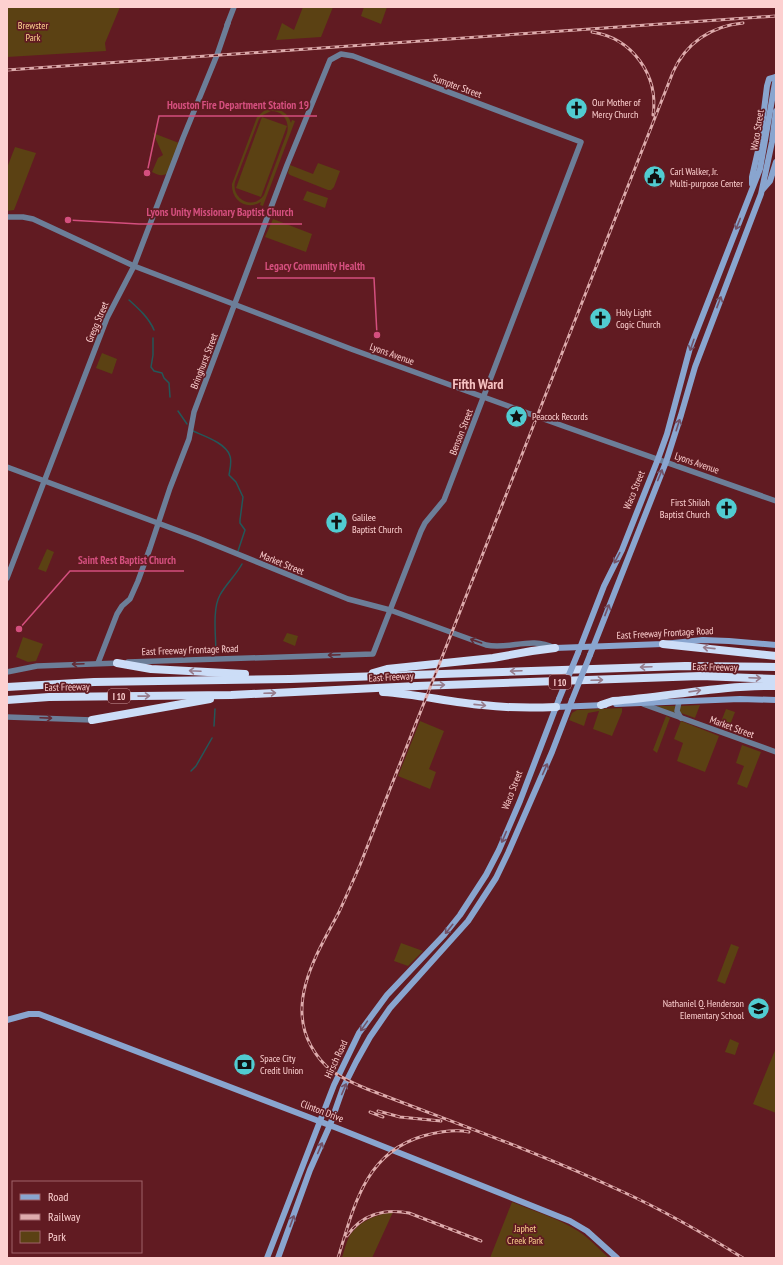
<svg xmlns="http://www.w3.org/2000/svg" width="783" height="1265" viewBox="0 0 783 1265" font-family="'PT Sans Narrow',sans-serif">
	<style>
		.green { fill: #5b4113; fill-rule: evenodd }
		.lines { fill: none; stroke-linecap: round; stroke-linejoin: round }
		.stream { stroke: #24585a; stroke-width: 1.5 }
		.tertiary { stroke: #6c7e98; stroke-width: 5.5 }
		.secondary { stroke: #89a5cf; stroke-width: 6 }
		.motorway { stroke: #ccddf7; stroke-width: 8 }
		.rail-casing { stroke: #ddabac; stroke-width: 3 }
		.rail { stroke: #611b22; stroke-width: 1.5; stroke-dasharray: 4.5; stroke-linecap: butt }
		.secondary-bridge { stroke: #89a5cf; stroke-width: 6 }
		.oneway { stroke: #715267 }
		.oneway2 { stroke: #632a34 }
		.oneway3 { stroke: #967c8c }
		.labels { text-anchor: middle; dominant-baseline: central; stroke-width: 3.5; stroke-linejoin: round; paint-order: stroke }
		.shield { fill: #611b22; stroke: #ce9a9c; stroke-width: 1 }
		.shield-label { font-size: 9px; font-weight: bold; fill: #fdd0d0 }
		.park-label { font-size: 10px; fill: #fed38f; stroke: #611b22 }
		.street-label { font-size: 10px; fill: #fdd0d0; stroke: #611b22 }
		.poi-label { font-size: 10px; fill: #fdd0d0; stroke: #611b22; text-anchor: start }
		.district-label { font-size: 14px; font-weight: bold; fill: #f7c2c2; stroke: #611b22 }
		.leader { fill: none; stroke: #d44f7e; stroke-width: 1.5 }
		.callout-dot { fill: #d44f7e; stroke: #611b22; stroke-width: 1.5 }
		.callout-label { font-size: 11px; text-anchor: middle; font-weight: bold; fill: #d44f7e; stroke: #611b22; stroke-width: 3.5; stroke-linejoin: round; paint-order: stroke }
	</style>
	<rect width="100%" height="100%" fill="#611b22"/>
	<g class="green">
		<polygon points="7,7 120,7 105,43 106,51 7,57"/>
		<polygon points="303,7 333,7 321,37 276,40 282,23 294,30"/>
		<polygon points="364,7 387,7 381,24 361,16"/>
		<path d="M 271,108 C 281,109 288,113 291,123 L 292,120 L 295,121 L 263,206 L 260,205 L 261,202 C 246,211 231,200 232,184 L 257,117 L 265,110 ZM 271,111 C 283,111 290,121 287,133 L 264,195 C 253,211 231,199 235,182 L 259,119 L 263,115 Z"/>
		<polygon points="262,117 287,126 261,197 236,188"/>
		<path d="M 153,133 L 179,143 L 168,173 C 162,177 158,175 152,172 L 158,158 L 163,155 Z"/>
		<polygon points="15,147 36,153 14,210 7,211 7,168"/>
		<polygon points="318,163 340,171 334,187 331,190 328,190 290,175 288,173 290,165 313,174"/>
		<polygon points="307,191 328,198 325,208 303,200"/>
		<polygon points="273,219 312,234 306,252 265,237"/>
		<polygon points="102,353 117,359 112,374 96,368"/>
		<polygon points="47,549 54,552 46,572 38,569"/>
		<polygon points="287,633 298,636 295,646 283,641"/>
		<polygon points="23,637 43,644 36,661 28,662 16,657"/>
		<polygon points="700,705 695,718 681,713 680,712 680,706"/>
		<polygon points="655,706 675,706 675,713"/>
		<polygon points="622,708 622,712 612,736 593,729 599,711 588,713 584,726 569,720 572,713 577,710"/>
		<polygon points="726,709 735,712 728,730 719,727"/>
		<polygon points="666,716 670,718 657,753 653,750"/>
		<polygon points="420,721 444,731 429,769 436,772 430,789 398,776"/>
		<polygon points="681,721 719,736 705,772 677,761 683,743 674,739"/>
		<polygon points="742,745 761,752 747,788 737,784 744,766 736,763"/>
		<polygon points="401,943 423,951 408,966 394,961"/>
		<polygon points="731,944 739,947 725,984 717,981"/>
		<polygon points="730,1039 739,1043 735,1055 725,1052"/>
		<polygon points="776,1048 776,1113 753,1104"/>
		<path d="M 512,1202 C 533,1211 558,1218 578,1231 C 589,1238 598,1248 608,1257 L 490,1258 Z"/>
		<path d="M 393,1212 L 372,1258 L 342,1258 C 344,1251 346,1243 349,1237 C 359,1221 375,1215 393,1212 Z"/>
	</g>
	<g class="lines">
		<g class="stream">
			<path d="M 129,300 C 139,309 149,318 154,330"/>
			<polyline points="153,338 153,355 151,367 154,371 162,373 164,378 169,383 170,397"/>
			<polyline points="178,411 187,424"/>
			<path d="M 193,431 C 204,436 226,443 230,456 C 232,462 230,469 229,475 L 236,482 L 243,497 L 240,520 L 240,523 L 245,530 L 238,551"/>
			<path d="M 216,654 C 216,637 212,609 220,595 C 226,584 236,575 242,564"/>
			<polyline points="214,726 215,709"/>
			<polyline points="191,771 196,766 212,738"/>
		</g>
		<g class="tertiary">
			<polyline points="227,25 234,7"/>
			<polyline points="7,217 23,217 33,219 134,266 351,349 566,427 776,501"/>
			<path d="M 7,467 L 198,538 L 348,599 L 390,610 L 486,645 C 510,650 531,636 554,648"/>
			<polyline points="7,578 107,318 134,266 183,138 217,55 228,23"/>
			<polyline points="98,663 117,614 122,606 130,599 138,581 150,548 170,488 189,439 194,412 287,165 330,60 341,54 353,56 581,142 444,500 425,523 421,531 373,654 128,662"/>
			<polyline points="7,672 37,666 120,663"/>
			<polyline points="679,702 677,711 681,718"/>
			<polyline points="643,704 776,752"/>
			<polyline points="7,717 92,720"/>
		</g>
		<g class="secondary">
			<polyline points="752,184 752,177 760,142 767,86 769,79 776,77"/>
			<polyline points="763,189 770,181 776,162"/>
			<polyline points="555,648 663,644 703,640 729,641 776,645"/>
			<polyline points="578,653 604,586 622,550 658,459 667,434 690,348 760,169 776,77"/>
			<polyline points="590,655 666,462 681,415 695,367 761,194 772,142 776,111"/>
			<polyline points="616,704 740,699 776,700"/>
			<polyline points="556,707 605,705"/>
			<polyline points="7,1020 29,1014 39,1014 337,1128 570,1221 587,1231 617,1258"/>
			<polyline points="267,1258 334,1085 359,1033 387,995 444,935 460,915 486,875 499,850 520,801 559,699"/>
			<polyline points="278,1258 310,1170 330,1125 343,1088 356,1062 370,1037 390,1008 468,921 496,878 508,853 552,752 572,700"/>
		</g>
		<g class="motorway">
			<polyline points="663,644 776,656"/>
			<polyline points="117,663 151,669 245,674"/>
			<polyline points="373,673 387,669 493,658 532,651 555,648"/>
			<polyline points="7,687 94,682 290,679 685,666 776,667"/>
			<path d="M 383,692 C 416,694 449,702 483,705 C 507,708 531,708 556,707"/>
			<polyline points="7,700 49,697 231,695 417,686 701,676 776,679"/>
			<path d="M 601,705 L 613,701 C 667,697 721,685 776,686"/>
			<polyline points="92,720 210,699"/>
		</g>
		<defs>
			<g id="rail">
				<path d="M 592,32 C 632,38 659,75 653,115"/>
				<polyline points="7,70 776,16"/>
				<polyline points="378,1111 400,1117 441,1121"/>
				<polyline points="370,1112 383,1117"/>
				<path d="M 347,1236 C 361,1215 384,1208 409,1213 L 481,1241"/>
				<path d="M 338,1258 C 354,1206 365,1153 423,1136 C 438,1132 454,1129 469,1132"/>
				<path d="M 743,1258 C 703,1233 663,1210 621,1191 C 538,1152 452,1122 367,1089 C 355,1084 343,1079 332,1071 C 323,1064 316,1055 311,1046 C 286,1001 318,952 339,912 C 346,897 353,881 360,865 L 673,72 C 686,43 711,26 743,23"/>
			</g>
		</defs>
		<use href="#rail" class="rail-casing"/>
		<use href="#rail" class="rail"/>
		<g class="secondary-bridge">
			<polyline points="559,699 578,653"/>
			<polyline points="572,700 590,655"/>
		</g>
	</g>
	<defs><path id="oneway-shaft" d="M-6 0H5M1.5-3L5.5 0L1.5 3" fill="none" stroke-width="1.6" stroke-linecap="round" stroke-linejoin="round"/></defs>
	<g class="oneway">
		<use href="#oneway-shaft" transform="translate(738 224) rotate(112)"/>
		<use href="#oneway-shaft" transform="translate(719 302) rotate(-69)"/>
		<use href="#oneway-shaft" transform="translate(692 345) rotate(109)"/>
		<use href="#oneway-shaft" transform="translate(678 425) rotate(-72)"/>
		<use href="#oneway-shaft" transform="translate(660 475) rotate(-68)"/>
		<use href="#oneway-shaft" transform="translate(617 558) rotate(118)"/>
		<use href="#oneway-shaft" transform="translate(607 610) rotate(-69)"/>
		<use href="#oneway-shaft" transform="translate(545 769) rotate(-66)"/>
		<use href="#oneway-shaft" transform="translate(504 837) rotate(113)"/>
		<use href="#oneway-shaft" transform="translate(449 929) rotate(129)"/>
		<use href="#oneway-shaft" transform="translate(364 1026) rotate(125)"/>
		<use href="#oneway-shaft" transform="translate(344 1089) rotate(-67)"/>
		<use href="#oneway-shaft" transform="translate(320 1148) rotate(-67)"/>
		<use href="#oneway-shaft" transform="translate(292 1221) rotate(-70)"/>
	</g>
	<g class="oneway2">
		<use href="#oneway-shaft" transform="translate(476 641) rotate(-161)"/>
		<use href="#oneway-shaft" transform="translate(334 655) rotate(178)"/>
		<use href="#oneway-shaft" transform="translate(78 664) rotate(178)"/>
		<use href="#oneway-shaft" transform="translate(46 718) rotate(2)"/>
	</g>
	<g class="oneway3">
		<use href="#oneway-shaft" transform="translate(709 648) rotate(-174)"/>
		<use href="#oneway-shaft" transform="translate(646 667) rotate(178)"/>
		<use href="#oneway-shaft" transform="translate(195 671) rotate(-177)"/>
		<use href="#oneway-shaft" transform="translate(516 671) rotate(178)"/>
		<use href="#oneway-shaft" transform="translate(755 678) rotate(2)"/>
		<use href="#oneway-shaft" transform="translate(597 680) rotate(-2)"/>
		<use href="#oneway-shaft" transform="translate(439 685) rotate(-2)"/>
		<use href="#oneway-shaft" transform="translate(695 691) rotate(-8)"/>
		<use href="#oneway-shaft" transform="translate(270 693) rotate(-2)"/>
		<use href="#oneway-shaft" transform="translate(144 696) rotate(-1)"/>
		<use href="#oneway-shaft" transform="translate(480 705) rotate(6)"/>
	</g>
	<defs>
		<symbol id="church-disc" viewBox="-11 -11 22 22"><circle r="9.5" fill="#51ccd1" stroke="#611b22"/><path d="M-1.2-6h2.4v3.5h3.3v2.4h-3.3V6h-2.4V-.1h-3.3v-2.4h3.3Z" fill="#111"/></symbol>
		<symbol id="civic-disc" viewBox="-11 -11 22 22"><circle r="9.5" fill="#51ccd1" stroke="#611b22"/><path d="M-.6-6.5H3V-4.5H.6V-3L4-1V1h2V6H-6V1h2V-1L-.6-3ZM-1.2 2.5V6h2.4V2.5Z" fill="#111"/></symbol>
		<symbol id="sight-disc" viewBox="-11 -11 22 22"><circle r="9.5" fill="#51ccd1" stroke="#611b22"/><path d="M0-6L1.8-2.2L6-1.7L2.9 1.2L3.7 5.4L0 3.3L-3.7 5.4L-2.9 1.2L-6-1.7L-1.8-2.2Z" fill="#111"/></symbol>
		<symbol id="school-disc" viewBox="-11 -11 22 22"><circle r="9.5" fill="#51ccd1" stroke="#611b22"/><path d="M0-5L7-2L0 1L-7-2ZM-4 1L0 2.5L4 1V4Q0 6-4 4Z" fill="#111"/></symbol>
		<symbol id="bank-disc" viewBox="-11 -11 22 22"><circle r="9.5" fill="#51ccd1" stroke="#611b22"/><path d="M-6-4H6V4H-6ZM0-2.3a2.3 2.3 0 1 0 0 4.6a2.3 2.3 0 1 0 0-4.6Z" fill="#111"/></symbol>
	</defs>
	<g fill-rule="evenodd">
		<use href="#church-disc" x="564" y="96" width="25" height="25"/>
		<use href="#civic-disc" x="642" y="164" width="25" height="25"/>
		<use href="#church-disc" x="588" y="306" width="25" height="25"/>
		<use href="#sight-disc" x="504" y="404" width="25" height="25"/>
		<use href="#church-disc" x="714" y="496" width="25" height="25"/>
		<use href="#church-disc" x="324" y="510" width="25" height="25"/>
		<use href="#school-disc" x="746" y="996" width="25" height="25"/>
		<use href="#bank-disc" x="232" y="1052" width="25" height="25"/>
	</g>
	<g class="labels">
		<g class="shield">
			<rect x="549" y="675" width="22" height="14" rx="3"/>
			<rect x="108" y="689" width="22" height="14" rx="3"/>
		</g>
		<g class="shield-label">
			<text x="560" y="682">I 10</text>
			<text x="119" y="696">I 10</text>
		</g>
		<g class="park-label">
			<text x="33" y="25">Brewster<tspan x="33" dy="12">Park</tspan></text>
			<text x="525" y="1228">Japhet<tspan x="525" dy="12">Creek Park</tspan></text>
		</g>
		<g class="street-label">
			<text transform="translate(457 86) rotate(20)">Sumpter Street</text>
			<text transform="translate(757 130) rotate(-81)">Waco Street</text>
			<text transform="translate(97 322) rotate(-67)">Gregg Street</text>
			<text transform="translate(392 354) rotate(20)">Lyons Avenue</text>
			<text transform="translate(204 361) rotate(-69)">Bringhurst Street</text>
			<text transform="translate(461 432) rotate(-69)">Benson Street</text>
			<text transform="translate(697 463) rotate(19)">Lyons Avenue</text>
			<text transform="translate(634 490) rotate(-68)">Waco Street</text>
			<text transform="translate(282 563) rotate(22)">Market Street</text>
			<text transform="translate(665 633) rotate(-3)">East Freeway Frontage Road</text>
			<text transform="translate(190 650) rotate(-2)">East Freeway Frontage Road</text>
			<text transform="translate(715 667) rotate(1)">East Freeway</text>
			<text transform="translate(391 677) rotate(-3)">East Freeway</text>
			<text transform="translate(67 687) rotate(-1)">East Freeway</text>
			<text transform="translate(732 727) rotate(20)">Market Street</text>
			<text transform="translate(512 790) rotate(-69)">Waco Street</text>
			<text transform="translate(336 1059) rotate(-65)">Hirsch Road</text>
			<text transform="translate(322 1111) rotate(21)">Clinton Drive</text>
		</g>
		<g class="poi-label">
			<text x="592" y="102">Our Mother of<tspan x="592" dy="12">Mercy Church</tspan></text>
			<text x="670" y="171">Carl Walker, Jr.<tspan x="670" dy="12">Multi-purpose Center</tspan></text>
			<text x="616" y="312">Holy Light<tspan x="616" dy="12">Cogic Church</tspan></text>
			<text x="532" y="416">Peacock Records</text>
			<text x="710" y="502" text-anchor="end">First Shiloh<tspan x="710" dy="12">Baptist Church</tspan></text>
			<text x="352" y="517">Galilee<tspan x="352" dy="12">Baptist Church</tspan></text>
			<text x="744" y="1003" text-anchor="end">Nathaniel Q. Henderson<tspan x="744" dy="12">Elementary School</tspan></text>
			<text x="260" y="1058">Space City<tspan x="260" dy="12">Credit Union</tspan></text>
		</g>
		<g class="district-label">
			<text x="478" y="384">Fifth Ward</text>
		</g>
	</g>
	<path class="leader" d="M147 173L159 116H317M68 220L139 224H302M377 335L374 278H257M19 629L70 571H184"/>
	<g class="callout-dot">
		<circle cx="147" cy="173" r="4"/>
		<circle cx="68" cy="220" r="4"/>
		<circle cx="377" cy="335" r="4"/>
		<circle cx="19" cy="629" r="4"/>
	</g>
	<g class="callout-label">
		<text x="238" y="109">Houston Fire Department Station 19</text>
		<text x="220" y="216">Lyons Unity Missionary Baptist Church</text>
		<text x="315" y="270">Legacy Community Health</text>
		<text x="127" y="564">Saint Rest Baptist Church</text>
	</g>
	<rect width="783" height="1265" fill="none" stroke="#fdd0d0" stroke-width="16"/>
	<rect x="12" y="1181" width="130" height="72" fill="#611b22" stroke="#9f6368"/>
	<rect x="20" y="1194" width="20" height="6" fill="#89a5cf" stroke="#9f6368"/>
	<text x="48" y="1201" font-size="12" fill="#fdd0d0">Road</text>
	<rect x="20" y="1214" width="20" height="6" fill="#ddabac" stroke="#9f6368"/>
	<text x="48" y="1221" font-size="12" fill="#fdd0d0">Railway</text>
	<rect x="20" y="1231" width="20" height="12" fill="#5b4113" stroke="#9f6368"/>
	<text x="48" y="1241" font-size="12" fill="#fdd0d0">Park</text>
</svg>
